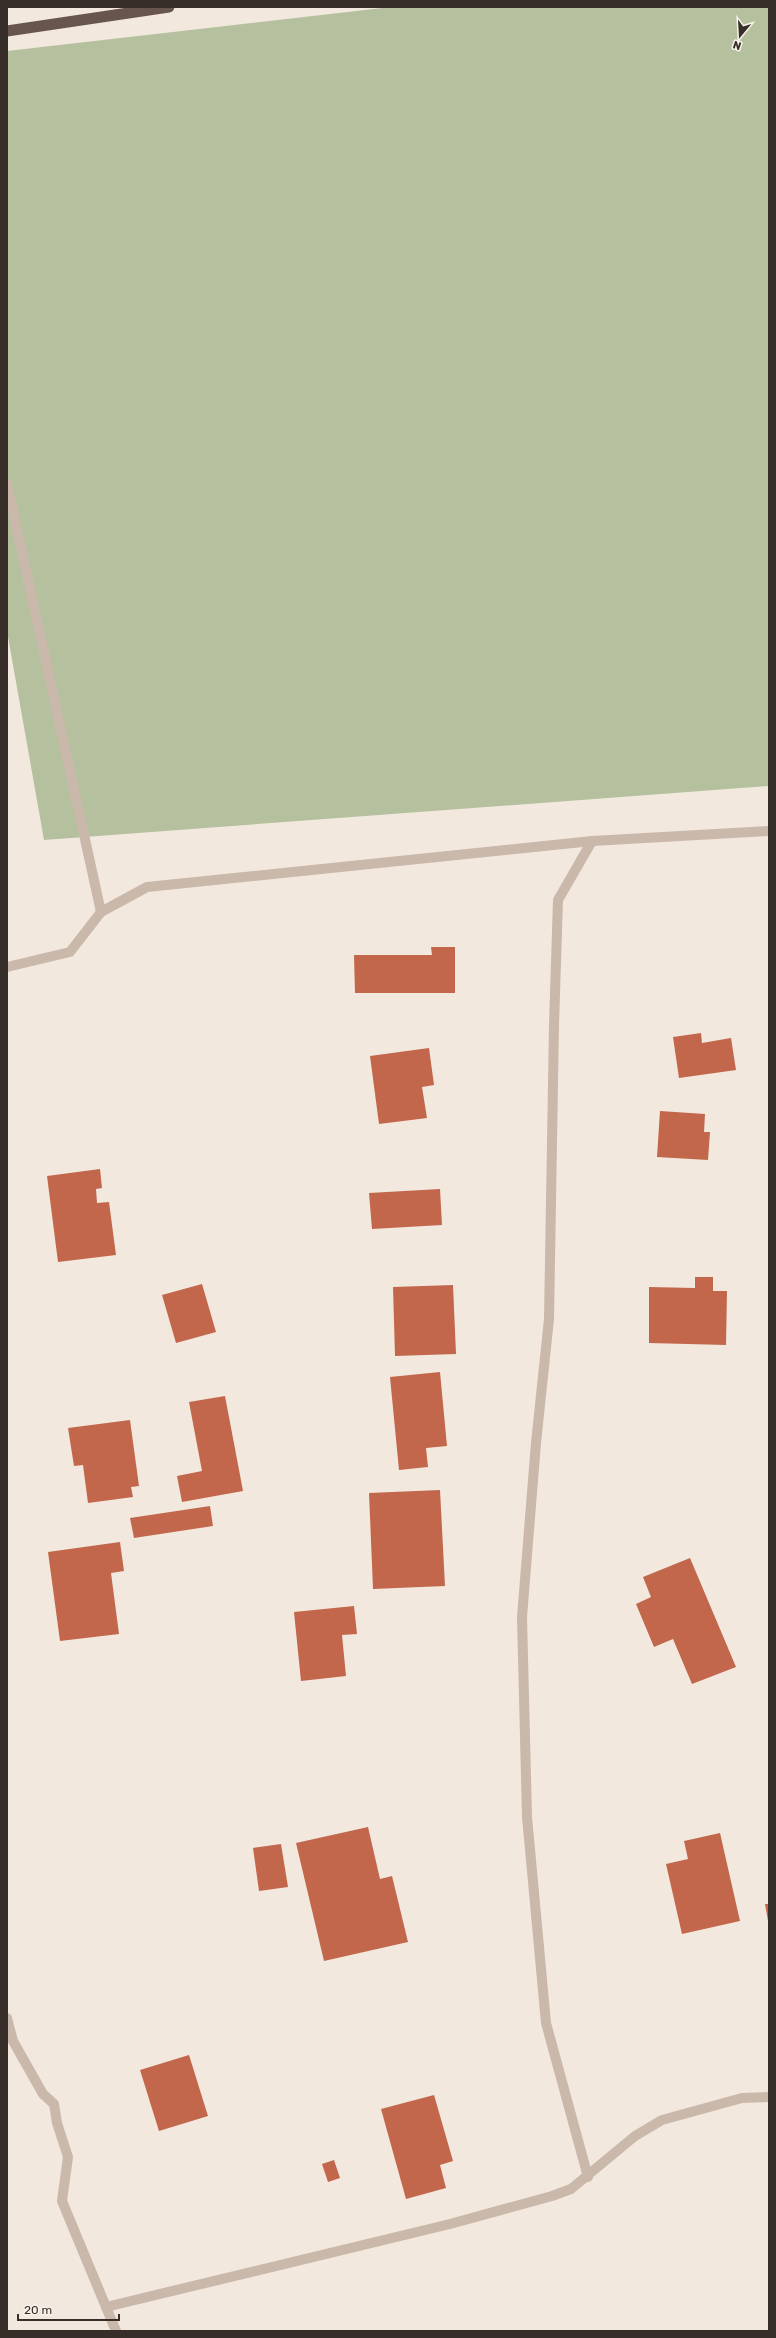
<svg xmlns="http://www.w3.org/2000/svg" width="776" height="2338" viewBox="0 0 776 2338" font-family="Rubik,sans-serif">
	<style>
		.green { fill: #b5c19e }
		.building { fill: #c2674b }
		.lines { fill: none; stroke-linecap: round; stroke-linejoin: round }
		.minor { stroke: #cab8aa; stroke-width: 10 }
		.trunk { stroke: #68564e; stroke-width: 11 }
	</style>
	<rect width="100%" height="100%" fill="#f2e8de"/>
	<polygon class="green" points="391,7 769,7 769,786 44,840 7,631 7,51"/>
	<g class="building">
		<polygon points="431,947 455,947 455,993 355,993 354,955 432,955"/>
		<polygon points="701,1033 702,1043 731,1038 736,1070 679,1078 673,1037"/>
		<polygon points="429,1048 434,1085 422,1087 427,1118 379,1124 370,1056"/>
		<polygon points="660,1111 705,1114 704,1132 710,1132 708,1160 657,1157"/>
		<polygon points="100,1169 102,1188 96,1189 97,1203 109,1202 116,1255 58,1262 47,1176"/>
		<polygon points="440,1189 442,1225 372,1229 369,1193"/>
		<polygon points="695,1277 713,1277 713,1291 727,1291 726,1345 649,1343 649,1287 695,1288"/>
		<polygon points="202,1284 216,1332 176,1343 162,1295"/>
		<polygon points="453,1285 456,1354 395,1356 393,1287"/>
		<polygon points="440,1372 447,1446 426,1448 428,1467 399,1470 390,1377"/>
		<polygon points="225,1396 243,1491 182,1502 177,1476 202,1471 189,1402"/>
		<polygon points="130,1420 139,1486 131,1487 133,1497 88,1503 83,1465 74,1466 68,1428"/>
		<polygon points="440,1490 445,1586 373,1589 369,1493"/>
		<polygon points="210,1506 213,1526 134,1538 130,1518"/>
		<polygon points="120,1542 124,1571 111,1573 119,1634 60,1641 48,1552"/>
		<polygon points="690,1558 736,1667 692,1684 673,1639 654,1647 636,1604 651,1597 643,1577"/>
		<polygon points="354,1606 357,1634 342,1635 346,1676 301,1681 294,1612"/>
		<polygon points="368,1827 380,1879 392,1876 408,1942 324,1961 296,1843"/>
		<polygon points="720,1833 740,1921 682,1934 666,1864 688,1859 684,1841"/>
		<polygon points="281,1844 288,1887 259,1891 253,1848"/>
		<polygon points="765,1904 769,1904 769,1921 768,1921"/>
		<polygon points="189,2055 208,2116 159,2131 140,2070"/>
		<polygon points="434,2095 453,2161 440,2165 446,2188 406,2199 381,2109"/>
		<polygon points="334,2160 340,2178 328,2182 322,2164"/>
	</g>
	<g class="lines">
		<g class="minor">
			<polyline points="7,484 101,912"/>
			<polyline points="7,967 70,952 101,912 147,887 592,841 769,831"/>
			<polyline points="7,2018 13,2041 43,2094 54,2104 57,2123 68,2157 62,2201 116,2331"/>
			<polyline points="588,2177 546,2023 527,1817 522,1617 536,1443 549,1319 554,1025 558,900 592,841"/>
			<polyline points="106,2307 450,2224 552,2196 571,2189 635,2136 662,2120 742,2098 769,2097"/>
		</g>
		<polyline class="trunk" points="7,31 169,7"/>
	</g>
	<rect width="776" height="2338" fill="none" stroke="#372e29" stroke-width="16"/>
	<g transform="translate(740 36) rotate(198)" stroke="#f9f2ea" stroke-width="3" paint-order="stroke">
	<path d="M0-3L7 15L0 10L-7 15Z" fill="#372e29"/>
	<text y="-6" font-size="11" font-weight="bold" text-anchor="middle" fill="#372e29">N</text>
	</g>
	<path d="M18 2314v6h101v-6" fill="none" stroke="#372e29" stroke-width="2"/>
	<text x="24" y="2314" font-size="12" fill="#372e29" stroke="#f9f2ea" stroke-width="3" paint-order="stroke">20 m</text>
</svg>
